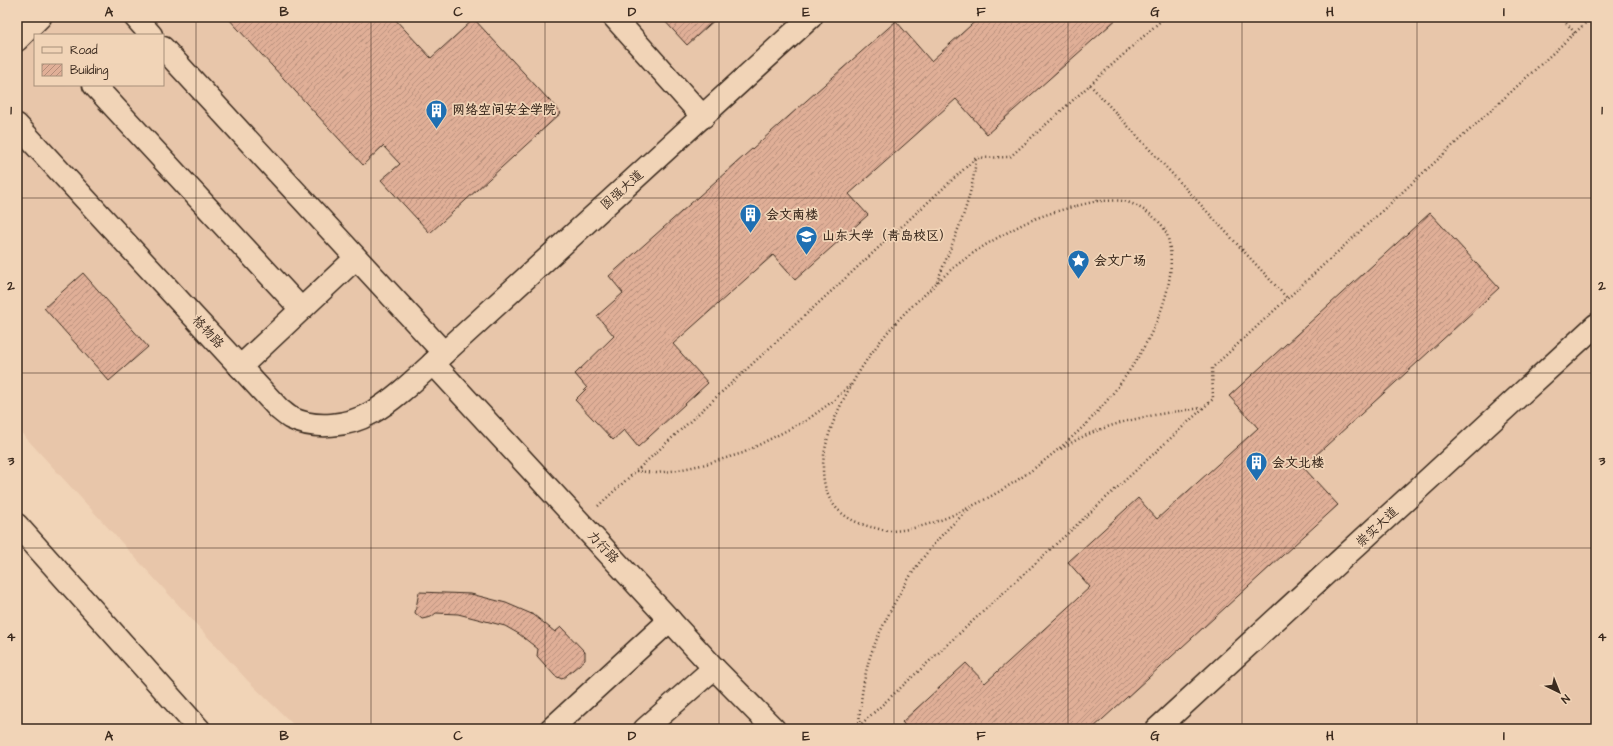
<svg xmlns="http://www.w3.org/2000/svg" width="1613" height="746" viewBox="0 0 1613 746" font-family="'Architects Daughter','LXGW WenKai TC',sans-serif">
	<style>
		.built { fill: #e8c6aa; fill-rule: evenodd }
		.building { fill: url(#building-hatch); stroke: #3b2a1e }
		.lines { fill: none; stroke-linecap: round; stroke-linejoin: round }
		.minor-casing { stroke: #3b2a1e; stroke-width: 25 }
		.major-casing { stroke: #3b2a1e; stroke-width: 25 }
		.path { stroke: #3b2a1e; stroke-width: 2.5; stroke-dasharray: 1 3; stroke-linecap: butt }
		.minor { stroke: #f1d4b7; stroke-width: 22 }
		.major { stroke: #f1d4b7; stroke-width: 22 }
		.grid { fill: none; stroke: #3b2a1e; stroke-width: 1; stroke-opacity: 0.55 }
		.labels { text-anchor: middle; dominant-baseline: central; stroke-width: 3.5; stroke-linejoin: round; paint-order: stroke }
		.poi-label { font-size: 13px; font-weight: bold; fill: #3b2a1e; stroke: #f1d4b7; text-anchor: start }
		.street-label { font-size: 13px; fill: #3b2a1e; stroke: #f1d4b7 }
		.neatline { fill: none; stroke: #3b2a1e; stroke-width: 1.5 }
		.grid-label { font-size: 13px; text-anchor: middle; font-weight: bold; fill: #3b2a1e }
	</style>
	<defs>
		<pattern id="building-hatch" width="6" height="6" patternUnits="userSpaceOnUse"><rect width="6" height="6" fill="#e0af97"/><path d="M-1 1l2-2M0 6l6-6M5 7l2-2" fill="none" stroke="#b78f7b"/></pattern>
	</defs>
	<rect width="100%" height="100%" fill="#f1d4b7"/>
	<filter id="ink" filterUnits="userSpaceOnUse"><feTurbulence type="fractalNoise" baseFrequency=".025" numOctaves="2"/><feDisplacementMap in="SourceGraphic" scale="8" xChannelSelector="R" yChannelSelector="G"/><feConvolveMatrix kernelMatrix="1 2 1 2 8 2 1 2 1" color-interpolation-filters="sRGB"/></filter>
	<g filter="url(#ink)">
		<path class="built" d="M 17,17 L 1596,17 L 1596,729 L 298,729 L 248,681 L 17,428 ZM 35,35 L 163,35 L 163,85 L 35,85 Z"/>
		<g class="building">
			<polygon points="227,17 393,17 431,58 474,19 561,113 430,233 381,180 400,164 383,146 363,165"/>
			<polygon points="661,17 718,17 687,45"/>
			<polygon points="980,17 1119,17 987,134 956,99 849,194 868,215 795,280 773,255 673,344 708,383 638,447 624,430 613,440 575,400 587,388 575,374 614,336 597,316 623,293 609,276 896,21 931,61"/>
			<polygon points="1430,213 1499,288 1303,467 1338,505 1092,729 908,729 902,722 966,663 985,683 1090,587 1068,562 1138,498 1157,519 1258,428 1229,396"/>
			<polygon points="83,273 148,347 109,381 44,308"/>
			<polygon points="419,592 471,594 506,603 534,615 555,632 561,627 585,652 585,660 562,679 555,676 537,656 538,649 519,634 505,626 458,614 436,613 431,617 422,619 415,613"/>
		</g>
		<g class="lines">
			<defs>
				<g id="minor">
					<polyline points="135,17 151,35"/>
					<polyline points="614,17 703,117"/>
					<polyline points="17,40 40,17"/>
					<polyline points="163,48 444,353"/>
					<polyline points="94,85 301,309"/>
					<path d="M 17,125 L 279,409 C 283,412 287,416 291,418 C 315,430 349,426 371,413 C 395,400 423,372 444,353 L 811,17"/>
					<polyline points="433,363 714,668 774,729"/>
					<polyline points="240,367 356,258"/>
					<polyline points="551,729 670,620"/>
					<polyline points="645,729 714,668"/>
					<polyline points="1157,729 1596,325"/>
				</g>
				<polyline id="major" points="17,525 199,729"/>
			</defs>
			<use href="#minor" class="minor-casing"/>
			<use href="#major" class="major-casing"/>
			<g class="path">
				<polyline points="1561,17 1575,33"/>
				<polyline points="1090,85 1287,298"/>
				<path d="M 1097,201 C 1105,201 1115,200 1123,201 C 1134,203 1146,211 1155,218 C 1166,228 1168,235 1170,249 C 1178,309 1124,386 1084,426 C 1050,459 1012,487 970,507 C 946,519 918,530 891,531 C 884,531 877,528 871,527 C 840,519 823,501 823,468 C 823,424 864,358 893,326 C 902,315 912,306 922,297 C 935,285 947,272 961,262 C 980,247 1002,235 1023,224 C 1046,213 1072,207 1097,201 Z"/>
				<path d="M 937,282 C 953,240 972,204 976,158"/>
				<path d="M 1061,449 C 1102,422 1154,414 1202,408"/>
				<polyline points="636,471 657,473 678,470 706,464 743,453 807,420 833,401 851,384"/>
				<polyline points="598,506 976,158 1010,157 1165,17"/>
				<path d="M 859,726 C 860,704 863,682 869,660 C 873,647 878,636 884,624 C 905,579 934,536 974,506"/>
				<polyline points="856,729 1213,399 1212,368 1592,17"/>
			</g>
			<use href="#minor" class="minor"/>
			<use href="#major" class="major"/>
		</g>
	</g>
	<path class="grid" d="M 196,17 L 196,729M 371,17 L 371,729M 545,17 L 545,729M 719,17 L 719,729M 894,17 L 894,729M 1068,17 L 1068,729M 1242,17 L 1242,729M 1417,17 L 1417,729M 17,198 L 1596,198M 17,373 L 1596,373M 17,548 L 1596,548"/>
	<defs>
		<symbol id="building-pin" viewBox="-11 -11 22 30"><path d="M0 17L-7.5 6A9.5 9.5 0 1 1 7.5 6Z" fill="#1f6fb2" stroke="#f1d4b7"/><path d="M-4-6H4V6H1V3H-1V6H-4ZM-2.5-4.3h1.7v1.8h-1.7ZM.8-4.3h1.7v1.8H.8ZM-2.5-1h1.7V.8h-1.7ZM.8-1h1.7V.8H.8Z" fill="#fff"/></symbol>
		<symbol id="university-pin" viewBox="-11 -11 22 30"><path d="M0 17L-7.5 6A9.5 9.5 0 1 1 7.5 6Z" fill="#1f6fb2" stroke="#f1d4b7"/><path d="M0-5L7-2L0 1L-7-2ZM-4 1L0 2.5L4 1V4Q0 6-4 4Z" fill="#fff"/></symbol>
		<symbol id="sight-pin" viewBox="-11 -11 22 30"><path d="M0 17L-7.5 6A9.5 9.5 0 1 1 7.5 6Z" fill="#1f6fb2" stroke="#f1d4b7"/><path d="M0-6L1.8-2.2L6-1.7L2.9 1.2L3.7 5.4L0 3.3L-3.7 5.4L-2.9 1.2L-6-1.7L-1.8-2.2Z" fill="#fff"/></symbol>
	</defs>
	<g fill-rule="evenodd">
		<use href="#building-pin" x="424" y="98" width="25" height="34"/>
		<use href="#building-pin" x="738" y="202" width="25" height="34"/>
		<use href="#university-pin" x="794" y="224" width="25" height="34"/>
		<use href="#sight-pin" x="1066" y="248" width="25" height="34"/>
		<use href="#building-pin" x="1244" y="450" width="25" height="34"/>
	</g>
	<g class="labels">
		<g class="poi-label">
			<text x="452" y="110">网络空间安全学院</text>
			<text x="766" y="215">会文南楼</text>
			<text x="822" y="236">山东大学（青岛校区）</text>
			<text x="1094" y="261">会文广场</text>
			<text x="1272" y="463">会文北楼</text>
		</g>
		<g class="street-label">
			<text transform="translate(622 190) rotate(-42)">图强大道</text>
			<text transform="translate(208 332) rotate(47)">格物路</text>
			<text transform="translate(1377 527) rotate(-43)">崇实大道</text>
			<text transform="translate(603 547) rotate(47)">力行路</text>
		</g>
	</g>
	<rect width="1613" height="746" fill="none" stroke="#f1d4b7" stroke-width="44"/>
	<rect x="34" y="34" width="130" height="52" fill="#f1d4b7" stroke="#a8907a"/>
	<rect x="42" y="47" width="20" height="6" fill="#f1d4b7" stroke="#a8907a"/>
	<text x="70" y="54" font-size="12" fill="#3b2a1e">Road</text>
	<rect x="42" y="64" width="20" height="12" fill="url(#building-hatch)" stroke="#a8907a"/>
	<text x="70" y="74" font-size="12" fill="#3b2a1e">Building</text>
	<g transform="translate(1559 692) rotate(137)" stroke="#f1d4b7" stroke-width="3" paint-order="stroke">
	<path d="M0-3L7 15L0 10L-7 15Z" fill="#3b2a1e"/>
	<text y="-6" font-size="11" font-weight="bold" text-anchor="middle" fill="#3b2a1e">N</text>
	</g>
	<rect x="22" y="22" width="1569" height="702" class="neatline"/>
	<g class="grid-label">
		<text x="109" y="16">A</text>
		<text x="284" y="16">B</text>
		<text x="458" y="16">C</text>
		<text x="632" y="16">D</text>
		<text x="806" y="16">E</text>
		<text x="981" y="16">F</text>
		<text x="1155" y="16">G</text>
		<text x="1330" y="16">H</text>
		<text x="1504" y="16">I</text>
		<text x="11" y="114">1</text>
		<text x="1602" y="114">1</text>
		<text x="11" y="290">2</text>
		<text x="1602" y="290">2</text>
		<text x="11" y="465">3</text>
		<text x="1602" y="465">3</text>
		<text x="11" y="641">4</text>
		<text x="1602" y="641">4</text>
		<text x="109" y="740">A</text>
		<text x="284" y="740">B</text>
		<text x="458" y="740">C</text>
		<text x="632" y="740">D</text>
		<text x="806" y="740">E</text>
		<text x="981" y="740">F</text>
		<text x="1155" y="740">G</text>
		<text x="1330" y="740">H</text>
		<text x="1504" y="740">I</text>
	</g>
</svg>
